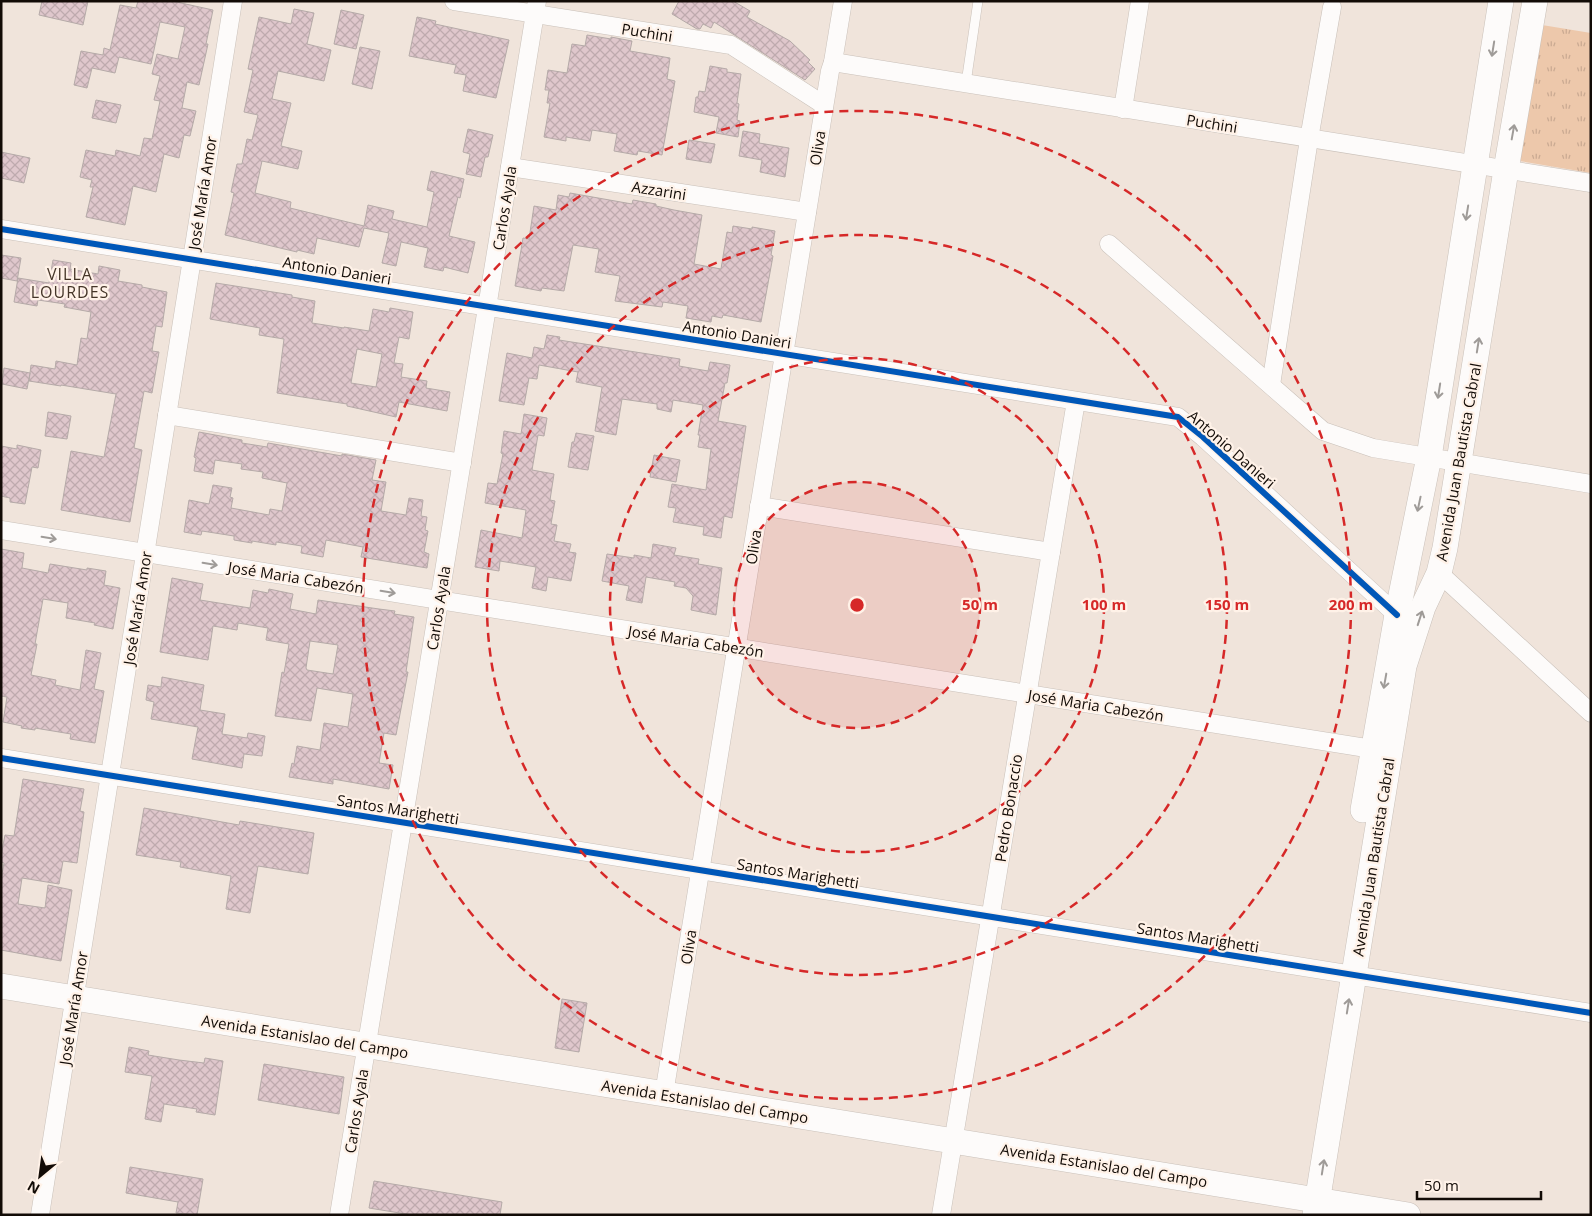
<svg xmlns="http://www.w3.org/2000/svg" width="1592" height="1216" viewBox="0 0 1592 1216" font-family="'Open Sans',sans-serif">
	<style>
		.park { fill: url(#park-tufts) }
		.building { fill: url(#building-cross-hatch); stroke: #b5aaa8; fill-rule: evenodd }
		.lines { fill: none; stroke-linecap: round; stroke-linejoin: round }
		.service-casing { stroke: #c9c0b9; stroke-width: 10 }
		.minor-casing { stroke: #c9c0b9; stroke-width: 19 }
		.secondary-casing { stroke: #c9c0b9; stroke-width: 26 }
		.service { stroke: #fdfbfa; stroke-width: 9 }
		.minor { stroke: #fdfbfa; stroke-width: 18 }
		.secondary { stroke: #fdfbfa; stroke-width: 25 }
		.cycleway-casing { stroke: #fff2e8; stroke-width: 9 }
		.cycleway { stroke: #0057b8; stroke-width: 6 }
		.oneway { stroke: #9f9b98 }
		.ring { fill: none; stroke: #d62828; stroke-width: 2.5; stroke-dasharray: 9 6 }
		.labels { text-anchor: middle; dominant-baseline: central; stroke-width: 4.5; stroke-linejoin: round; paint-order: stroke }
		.street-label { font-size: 15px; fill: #120b06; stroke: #fff2e8 }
		.neighbourhood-label { font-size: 16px; letter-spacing: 1px; fill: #453528; stroke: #fff2e8 }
		.centre { fill: #d62828; stroke: #fff2e8; stroke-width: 2.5 }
		.ring-label { font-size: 15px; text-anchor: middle; font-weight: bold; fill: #d62828; stroke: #fff2e8; stroke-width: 4.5; stroke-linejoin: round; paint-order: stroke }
	</style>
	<defs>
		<pattern id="park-tufts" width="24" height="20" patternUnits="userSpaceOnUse" patternTransform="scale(1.25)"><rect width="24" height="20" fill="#edc8ab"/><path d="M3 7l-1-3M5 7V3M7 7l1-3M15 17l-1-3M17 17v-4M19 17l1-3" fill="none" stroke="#caaa92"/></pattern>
		<pattern id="building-cross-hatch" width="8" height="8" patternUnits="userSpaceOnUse" patternTransform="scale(1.25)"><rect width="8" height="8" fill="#dfc7cc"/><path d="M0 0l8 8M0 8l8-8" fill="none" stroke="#beaaae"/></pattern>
	</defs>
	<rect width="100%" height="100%" fill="#f0e4db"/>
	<polygon class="park" points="1542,25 1591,33 1591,173 1520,161"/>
	<g class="building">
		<polygon points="42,1 88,1 83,25 39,15"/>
		<polygon points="138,1 172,1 213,10 206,44 208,44 199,85 187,82 182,108 196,111 190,136 184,135 179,158 164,154 156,192 133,186 125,225 86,217 93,187 90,187 92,180 80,177 86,150 115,156 116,150 140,156 144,138 152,139 160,101 154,100 160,76 152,74 157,54 178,59 185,27 160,22 151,64 119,57 115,73 92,68 87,88 74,85 81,51 103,55 104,48 110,50 120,5 136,8"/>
		<polygon points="679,1 733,1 750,11 747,17 790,41 810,60 808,62 815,69 805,80 714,22 711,28 703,24 700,29 697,29 672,14"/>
		<polygon points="294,9 314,13 307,44 331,50 324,81 278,71 272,99 291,103 281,146 302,151 298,169 262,161 255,193 291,202 290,208 364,226 368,205 394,211 392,219 427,227 434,192 427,190 431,171 464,179 460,198 458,197 449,236 475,242 468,273 444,267 443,271 424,267 428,248 401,242 396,266 382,263 389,233 364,228 359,247 317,238 314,254 297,250 297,252 225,235 234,193 231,192 237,164 242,164 247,139 252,140 258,115 244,112 253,70 248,69 259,17 291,24"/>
		<polygon points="341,10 364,15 356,49 334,44"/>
		<polygon points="417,17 436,21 435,24 509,40 496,98 463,91 466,75 454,73 456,65 409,56"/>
		<polygon points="587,35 611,39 611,37 632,41 630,51 670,58 667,79 675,81 662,155 638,151 637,155 614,151 617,134 592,130 590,141 566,137 566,141 544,137 550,103 547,103 549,90 545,90 548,70 567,73 572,44 585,46"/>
		<polygon points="360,47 380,51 372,89 352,84"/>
		<polygon points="710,66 727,69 727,72 741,74 737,103 739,104 737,120 740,121 738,137 716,133 719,117 694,112 696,97 698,97 699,91 705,92"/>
		<polygon points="96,100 121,105 116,123 92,118"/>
		<polygon points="468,129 493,135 488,157 485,157 481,177 466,174 470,154 463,152"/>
		<polygon points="743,131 760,134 759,143 789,148 785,177 760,172 762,160 739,156"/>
		<polygon points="689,140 715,144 711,163 686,159"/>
		<polygon points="1,152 30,158 24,183 1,178"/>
		<polygon points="570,193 632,204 633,200 656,204 656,206 674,210 702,215 694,264 721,269 727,232 732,233 733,226 752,229 752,227 775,231 771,255 773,256 761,322 723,315 722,318 712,316 711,322 686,318 688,306 663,302 662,307 615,301 620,276 595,272 599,249 573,245 564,291 542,288 541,291 515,286 523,238 529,239 534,206 556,210 558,195 569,197"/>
		<polygon points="1,255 21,258 17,281 1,278"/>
		<polygon points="53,260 71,263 70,269 98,274 99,266 120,270 118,281 142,285 142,287 167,292 162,327 156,326 152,351 159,352 152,393 144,391 134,448 142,450 130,522 61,510 71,451 104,457 116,394 61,385 61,386 29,381 31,365 55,369 56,361 77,365 81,338 87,339 91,312 64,307 65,304 38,300 37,306 14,302 18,278 49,283"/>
		<path d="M 216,283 L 292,295 L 292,297 L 315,301 L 312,323 L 344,328 L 344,327 L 369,331 L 373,309 L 389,312 L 390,308 L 413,312 L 409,339 L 399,337 L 394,363 L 403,364 L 401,377 L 427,381 L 426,388 L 450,392 L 447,411 L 399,402 L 396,417 L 347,406 L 347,404 L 277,393 L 284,339 L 259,335 L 260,328 L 210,319 ZM 357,349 L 382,354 L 376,387 L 351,383 Z"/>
		<polygon points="547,335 560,337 559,340 680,359 679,366 708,371 710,362 730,365 727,383 725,383 718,421 746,426 732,518 724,516 721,538 703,535 704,527 673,522 676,508 668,507 672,484 706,490 711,449 698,447 700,435 698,435 703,405 673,400 671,412 657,409 657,404 622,399 616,435 595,431 602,387 576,382 578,372 539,365 537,379 529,378 524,405 499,401 507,353 532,358 534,347 544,349"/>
		<polygon points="4,368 30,373 27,389 2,384"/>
		<polygon points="48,412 71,416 67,439 45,436"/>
		<polygon points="524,414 547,418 544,436 538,435 532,470 554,474 550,500 555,501 551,524 557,525 554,541 571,544 569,552 576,553 571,581 548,577 546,591 532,588 536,567 500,561 499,571 475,567 481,530 522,538 526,510 485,503 488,483 497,484 503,454 501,453 504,431 521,434"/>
		<polygon points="199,432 242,440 242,443 267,447 268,443 342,456 342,454 376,460 372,480 386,482 381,511 406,515 409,498 423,500 421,516 427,517 425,530 428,531 424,552 429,554 427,568 361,557 363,547 326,540 323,557 301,553 302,546 276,542 276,545 252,541 252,543 234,540 234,536 202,531 201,535 184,532 189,500 209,504 213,485 232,488 230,497 233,498 231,508 269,515 270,509 282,511 287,483 262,478 263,472 241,469 242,464 215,460 213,474 194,471 196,458 194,457"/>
		<polygon points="576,433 594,436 588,470 568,467 572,442 574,442"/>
		<polygon points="17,445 41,450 38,468 32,467 25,504 10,502 10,498 1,496 1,446 17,449"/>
		<polygon points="654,455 680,460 676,482 650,477"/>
		<polygon points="653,544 676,548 674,555 699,559 698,564 722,568 716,615 691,610 693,596 686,588 674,586 675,582 646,577 642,603 626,600 629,586 602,581 607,554 634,558 634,555 651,558"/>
		<polygon points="1,549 24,553 22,568 48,573 50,564 87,570 87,568 106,571 104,585 120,588 113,629 94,625 95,623 66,618 68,603 43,599 35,644 37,644 31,675 56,680 55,685 80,690 86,650 101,653 94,689 104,691 95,743 70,739 71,734 35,728 35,730 21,728 22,726 3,722 7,697 1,696"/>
		<path d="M 172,578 L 203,584 L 200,600 L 250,608 L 253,590 L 268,593 L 269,589 L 293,594 L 290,609 L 316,614 L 318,600 L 379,609 L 395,611 L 394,614 L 414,617 L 406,672 L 408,672 L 396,735 L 384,733 L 379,763 L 393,765 L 389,789 L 333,779 L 333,784 L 289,777 L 292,763 L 294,764 L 297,746 L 320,750 L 324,723 L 348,727 L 353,694 L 317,688 L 311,721 L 275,716 L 282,672 L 284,673 L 289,644 L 266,640 L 268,628 L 238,623 L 237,630 L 213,626 L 208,660 L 160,652 ZM 310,641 L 338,645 L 333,674 L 307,670 L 306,668 Z"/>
		<polygon points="162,677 204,685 200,710 225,714 222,734 247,738 248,733 265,736 262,756 244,754 242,768 192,759 198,727 151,719 154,702 146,700 148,685 161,687"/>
		<polygon points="23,779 84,789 80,811 84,812 77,863 63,861 59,884 22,878 18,904 45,908 48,885 72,890 61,961 1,950 1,880 4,863 1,862 1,856 5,835 14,836"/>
		<polygon points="144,808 239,825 240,821 314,833 308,874 258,866 250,913 226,909 231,876 180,867 181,862 136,855"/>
		<polygon points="562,999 587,1003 579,1052 555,1048"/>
		<polygon points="129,1047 149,1051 148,1055 179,1060 204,1063 205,1058 223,1061 215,1115 196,1112 197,1109 164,1104 161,1122 145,1119 152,1076 125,1072"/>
		<polygon points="264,1064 344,1077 339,1114 258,1100"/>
		<polygon points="130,1167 203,1179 197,1215 176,1213 178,1202 126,1193"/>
		<polygon points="374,1181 502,1202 500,1215 412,1215 369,1208"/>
	</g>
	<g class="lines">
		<defs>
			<polyline id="service" points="966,83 978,1"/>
			<g id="minor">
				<polyline points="454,1 731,45 824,105"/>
				<polyline points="833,62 1591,183"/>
				<polyline points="1123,109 1140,1"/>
				<polyline points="510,167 807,212"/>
				<polyline points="1,229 1178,417 1203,437 1397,615"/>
				<polyline points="1109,244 1323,431 1373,448 1591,484"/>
				<polyline points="1271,385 1309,139 1332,7"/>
				<polyline points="167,415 462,463"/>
				<polyline points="759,506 1051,552"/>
				<polyline points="1,530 1385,751"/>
				<polyline points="1439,573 1591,713"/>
				<polyline points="1,758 1591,1013"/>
				<polyline points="664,1094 830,71 833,62 843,1"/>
				<polyline points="40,1215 233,1"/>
				<polyline points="339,1215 537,1"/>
				<polyline points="941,1215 1076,401"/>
			</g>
			<g id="secondary">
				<polyline points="1363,810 1397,615 1429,457 1501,1"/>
				<polyline points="1,986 1408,1215"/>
				<polyline points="1315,1215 1404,666 1423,607 1439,573 1445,548 1506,170 1535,1"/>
			</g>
		</defs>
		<use href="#service" class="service-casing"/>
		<use href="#minor" class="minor-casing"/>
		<use href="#secondary" class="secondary-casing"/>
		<use href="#service" class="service"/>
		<use href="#minor" class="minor"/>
		<use href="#secondary" class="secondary"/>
		<defs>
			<g id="cycleway">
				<polyline points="1,229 1178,417 1203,437 1397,615"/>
				<polyline points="1,758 1591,1013"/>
			</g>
		</defs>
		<use href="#cycleway" class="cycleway-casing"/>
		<use href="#cycleway" class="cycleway"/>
	</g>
	<defs><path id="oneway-shaft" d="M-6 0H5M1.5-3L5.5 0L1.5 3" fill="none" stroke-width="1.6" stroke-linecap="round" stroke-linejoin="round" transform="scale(1.25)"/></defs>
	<g class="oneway">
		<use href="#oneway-shaft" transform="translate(1493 49) rotate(99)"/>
		<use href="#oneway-shaft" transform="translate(1513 132) rotate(-80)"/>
		<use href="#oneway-shaft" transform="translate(1467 213) rotate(99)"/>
		<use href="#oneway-shaft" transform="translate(1478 345) rotate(-81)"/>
		<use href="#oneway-shaft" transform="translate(1439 391) rotate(99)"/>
		<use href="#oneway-shaft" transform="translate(1419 504) rotate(102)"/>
		<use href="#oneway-shaft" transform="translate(49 538) rotate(9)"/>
		<use href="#oneway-shaft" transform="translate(210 564) rotate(9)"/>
		<use href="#oneway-shaft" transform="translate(388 592) rotate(9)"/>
		<use href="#oneway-shaft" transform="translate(1420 618) rotate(-72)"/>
		<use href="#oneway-shaft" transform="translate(1385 681) rotate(100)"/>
		<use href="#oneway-shaft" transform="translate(1348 1006) rotate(-81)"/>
		<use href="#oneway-shaft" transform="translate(1323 1167) rotate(-81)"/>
	</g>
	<circle cx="857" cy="605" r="123" fill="#d62828" fill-opacity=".12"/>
	<g class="ring">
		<circle cx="857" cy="605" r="123"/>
		<circle cx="857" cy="605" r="247"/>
		<circle cx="857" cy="605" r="370"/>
		<circle cx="857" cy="605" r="494"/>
	</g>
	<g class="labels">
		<g class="street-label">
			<text transform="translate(647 32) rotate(9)">Puchini</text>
			<text transform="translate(1212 123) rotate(9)">Puchini</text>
			<text transform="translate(817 148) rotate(-81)">Oliva</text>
			<text transform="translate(659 190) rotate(9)">Azzarini</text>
			<text transform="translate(202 193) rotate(-81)">José María Amor</text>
			<text transform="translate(504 208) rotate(-81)">Carlos Ayala</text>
			<text transform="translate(337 270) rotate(9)">Antonio Danieri</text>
			<text transform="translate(737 334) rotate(9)">Antonio Danieri</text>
			<text transform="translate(1232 449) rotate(41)">Antonio Danieri</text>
			<text transform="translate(1458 462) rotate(-80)">Avenida Juan Bautista Cabral</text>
			<text transform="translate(753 547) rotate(-81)">Oliva</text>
			<text transform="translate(296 577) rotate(9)">José Maria Cabezón</text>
			<text transform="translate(137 608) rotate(-81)">José María Amor</text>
			<text transform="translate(438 608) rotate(-81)">Carlos Ayala</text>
			<text transform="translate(696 641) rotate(9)">José Maria Cabezón</text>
			<text transform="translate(1096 705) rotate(9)">José Maria Cabezón</text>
			<text transform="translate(1008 808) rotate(-81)">Pedro Bonaccio</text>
			<text transform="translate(398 809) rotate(9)">Santos Marighetti</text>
			<text transform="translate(1373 857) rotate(-81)">Avenida Juan Bautista Cabral</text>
			<text transform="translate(798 873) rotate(9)">Santos Marighetti</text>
			<text transform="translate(1198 937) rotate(9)">Santos Marighetti</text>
			<text transform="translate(688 947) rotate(-81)">Oliva</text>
			<text transform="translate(73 1008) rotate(-81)">José María Amor</text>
			<text transform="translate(305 1036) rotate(9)">Avenida Estanislao del Campo</text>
			<text transform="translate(705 1101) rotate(9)">Avenida Estanislao del Campo</text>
			<text transform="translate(356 1111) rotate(-81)">Carlos Ayala</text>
			<text transform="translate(1104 1165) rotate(9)">Avenida Estanislao del Campo</text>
		</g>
		<g class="neighbourhood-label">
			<text x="70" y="274">VILLA<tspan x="70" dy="18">LOURDES</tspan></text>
		</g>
	</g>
	<circle cx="857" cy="605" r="8" class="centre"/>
	<g class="ring-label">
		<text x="980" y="610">50 m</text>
		<text x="1104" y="610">100 m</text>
		<text x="1227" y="610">150 m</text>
		<text x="1351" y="610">200 m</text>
	</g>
	<rect width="1592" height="1216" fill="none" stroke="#120b06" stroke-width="5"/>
	<g transform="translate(40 1176) rotate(209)" stroke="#fff2e8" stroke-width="4" paint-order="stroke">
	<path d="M0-4L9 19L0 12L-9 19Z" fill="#120b06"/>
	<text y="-8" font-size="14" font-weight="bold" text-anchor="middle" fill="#120b06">N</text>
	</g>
	<path d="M1417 1191v8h124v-8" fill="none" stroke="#120b06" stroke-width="2.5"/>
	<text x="1424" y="1191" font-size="15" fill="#120b06" stroke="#fff2e8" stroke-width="4" paint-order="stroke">50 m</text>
</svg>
